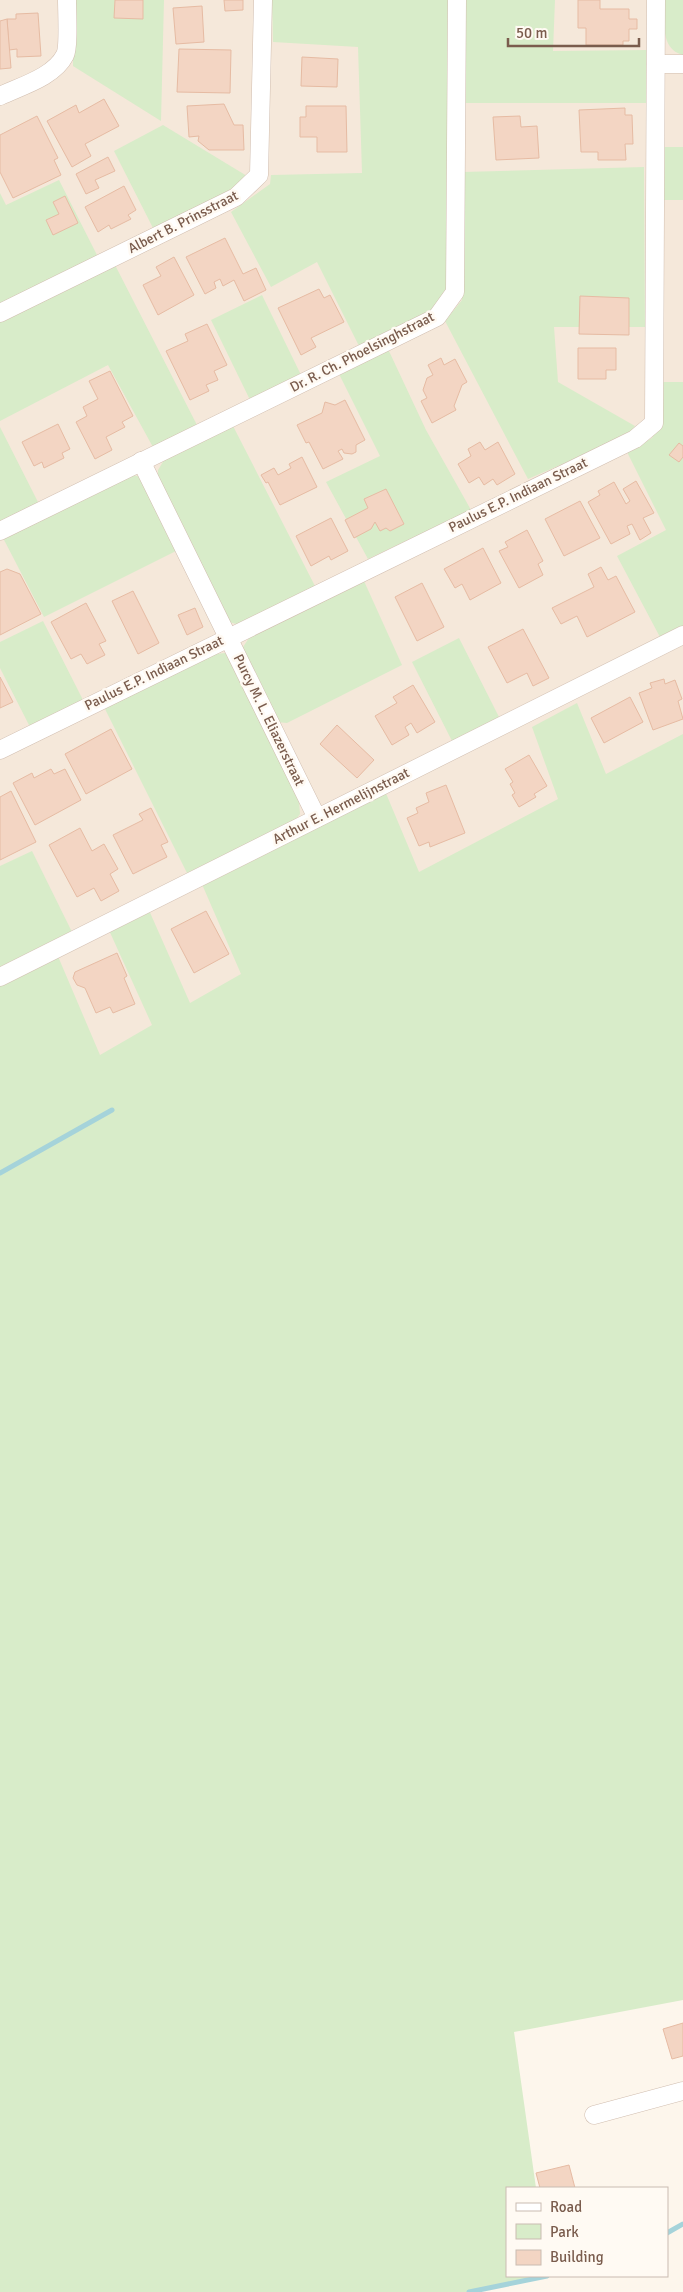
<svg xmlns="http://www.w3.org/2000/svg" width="683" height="2292" viewBox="0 0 683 2292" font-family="Signika,sans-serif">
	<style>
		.residential { fill: #f5e8da }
		.green { fill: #d8ecc9 }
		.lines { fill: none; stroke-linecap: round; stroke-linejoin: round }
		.stream { stroke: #a5d3da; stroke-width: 5 }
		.building { fill: #f3d5c3; stroke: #e6bba3 }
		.minor-casing { stroke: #d1beb0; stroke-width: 19 }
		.minor { stroke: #fff; stroke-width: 18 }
		.labels { text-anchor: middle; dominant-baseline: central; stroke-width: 5; stroke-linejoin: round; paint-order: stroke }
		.street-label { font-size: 14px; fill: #7a5c4d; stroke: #fffaf3 }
	</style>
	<rect width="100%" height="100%" fill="#fdf6ec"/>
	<polygon class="residential" points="0,0 683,0 683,743 0,1167"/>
	<g class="green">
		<polygon points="73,0 164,0 161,121 73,66"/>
		<polygon points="272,0 452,0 447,295 426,316 359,346 317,262 271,287 231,212 270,184 271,175 362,173 358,47 273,42"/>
		<polygon points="464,0 555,0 553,51 647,50 647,103 464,103"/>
		<path d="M 664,0 L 683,0 L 683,55 C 659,49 665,19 664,0 Z"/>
		<polygon points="163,125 247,176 241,186 154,230 114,151"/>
		<polygon points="662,147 683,147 683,200 661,200"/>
		<polygon points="644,167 645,327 554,327 558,382 635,426 627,436 528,479 445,321 462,300 462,172"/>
		<polygon points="59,180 98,257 0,304 0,193 6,205"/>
		<polygon points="115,265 198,427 154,449 108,365 0,421 0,321"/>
		<polygon points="262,295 302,377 251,402 211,320"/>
		<polygon points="388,349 426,430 471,510 368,559 326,482 380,456 339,374"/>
		<polygon points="660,382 683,382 683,628 661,639 617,556 666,530 627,452 652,438 660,422"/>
		<polygon points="232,424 315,586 240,625 229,622 158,482 158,470 169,452"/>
		<polygon points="0,427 39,504 0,524"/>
		<polygon points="133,475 141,477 180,549 44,617 2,536"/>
		<polygon points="364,581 402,665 287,723 277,722 244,657 243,647 249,638"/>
		<polygon points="43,621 83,700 30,727 0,668 0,642"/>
		<polygon points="459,638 499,717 452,741 412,662"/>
		<polygon points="225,653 232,660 299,801 300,814 295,821 187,873 104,707 216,654"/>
		<polygon points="577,703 606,774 683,734 683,2000 514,2032 536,2188 507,2188 507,2276 547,2276 469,2292 0,2292 0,983 57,954 100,1055 152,1025 108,928 148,908 190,1003 241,974 201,882 385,791 419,872 558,799 532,727"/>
		<polygon points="32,851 72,932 0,968 0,866"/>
	</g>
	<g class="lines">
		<g class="stream">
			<polyline points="0,1173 112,1110"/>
			<polyline points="667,2233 683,2224"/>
			<polyline points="469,2292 547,2276"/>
		</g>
	</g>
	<g class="building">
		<polygon points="115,0 143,0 143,19 114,18"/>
		<polygon points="224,0 243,0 243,10 225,11"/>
		<polygon points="578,0 600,0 600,9 629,9 629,19 637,19 637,29 629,29 629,41 623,41 623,45 586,45 586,28 578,28"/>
		<polygon points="202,6 204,42 176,44 173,8"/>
		<polygon points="38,13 41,56 17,57 17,49 9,50 7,19 16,19 16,14"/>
		<polygon points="7,19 11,68 0,69 0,21"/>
		<polygon points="179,49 231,50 230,93 177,92"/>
		<polygon points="302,57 338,59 337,87 301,86"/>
		<polygon points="104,99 119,126 85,144 91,156 72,167 47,121 76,105 79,113"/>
		<polygon points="224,104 234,125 243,125 244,150 209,150 198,141 199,136 189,137 187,106"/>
		<polygon points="306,106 346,106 347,152 317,152 317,137 300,137 300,117 306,117"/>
		<polygon points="625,108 625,115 632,115 633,144 625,144 626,160 598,160 598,152 581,152 579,110"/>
		<polygon points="37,116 58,158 54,160 61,175 13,198 0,172 0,135"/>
		<polygon points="520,116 521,127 537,126 539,158 496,160 493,117"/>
		<polygon points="108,157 115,171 95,180 99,188 86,194 76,174"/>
		<polygon points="124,186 136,210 128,215 131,219 111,229 109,225 98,232 85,207"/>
		<polygon points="65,196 78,223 53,235 46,220 59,214 53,202"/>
		<polygon points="225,238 243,274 256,268 266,290 244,301 234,280 223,286 220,279 214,282 216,288 205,294 186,257"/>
		<polygon points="174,257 194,295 158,315 143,285 161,276 156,267"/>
		<polygon points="319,289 324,298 330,295 344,322 311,338 316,347 301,355 278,308"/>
		<polygon points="580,296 629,298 629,335 579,334"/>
		<polygon points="207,324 227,365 214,371 218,380 206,385 209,391 190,400 166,351 188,341 185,334"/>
		<polygon points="578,348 616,348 616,370 606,370 606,379 578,379"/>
		<polygon points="441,358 444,365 455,359 467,382 462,385 454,406 456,410 432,423 421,401 427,398 423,390 427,378 433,375 428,365"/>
		<polygon points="110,371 133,416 122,422 125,427 106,437 112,450 95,459 76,422 87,416 83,407 98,399 89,381"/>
		<polygon points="345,400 365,440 356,445 356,452 352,454 344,453 342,449 338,451 343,459 323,469 309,442 306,443 297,425 322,413 325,402 335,405"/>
		<polygon points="58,424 70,449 62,453 64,458 44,468 42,462 34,466 22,442"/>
		<polygon points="480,442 485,450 498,442 515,474 497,485 493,479 484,485 479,477 469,483 458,464 471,456 468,449"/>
		<polygon points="679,443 683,446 683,457 679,462 669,455"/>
		<polygon points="302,457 317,487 280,505 268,482 266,483 261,475 274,468 278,475 291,468 289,464"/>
		<polygon points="636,481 654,513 643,518 651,533 640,540 632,524 627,526 630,534 611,544 588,502 600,495 598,491 614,482 626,504 630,501 623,489"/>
		<polygon points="386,489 404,524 390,531 386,528 380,531 375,522 371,529 354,538 345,520 368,508 364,499"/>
		<polygon points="580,501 600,538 564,556 545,519"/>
		<polygon points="331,518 348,551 331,560 329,556 311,566 296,536"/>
		<polygon points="527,530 543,561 538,564 543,575 519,588 499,551 508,547 505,542"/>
		<polygon points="483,548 501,583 470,600 462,584 455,588 444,569"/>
		<polygon points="601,567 608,580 616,576 635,612 587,637 577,616 561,624 552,608 594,587 588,574"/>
		<polygon points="7,569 20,574 41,614 0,635 0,572"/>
		<polygon points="422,583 444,627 417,641 395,597"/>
		<polygon points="133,591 159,643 138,654 112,601"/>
		<polygon points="86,603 106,641 99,644 105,655 87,664 81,654 71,659 51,622"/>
		<polygon points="195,608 203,627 187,635 178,615"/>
		<polygon points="523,629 549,678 533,686 527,673 507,683 488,647"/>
		<polygon points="0,677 13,702 0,708"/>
		<polygon points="664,679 665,684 675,680 682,699 678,701 683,719 653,730 639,693 652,688 650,683"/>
		<polygon points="413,685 435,722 417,733 411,723 405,727 409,735 392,745 375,716 397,703 393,697"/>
		<polygon points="630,697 643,722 604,743 591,718"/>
		<polygon points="337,725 374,760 357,778 320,744"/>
		<polygon points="111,729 132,769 86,794 65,754"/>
		<polygon points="529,755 547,786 534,794 536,797 519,807 512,795 515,793 510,784 513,782 505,769"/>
		<polygon points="51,769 54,774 65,769 81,800 35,825 13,783 32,773 34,778"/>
		<polygon points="446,785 465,833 430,847 429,842 419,846 407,818 418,813 416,808 429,802 426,793"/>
		<polygon points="11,791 36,842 0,860 0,797"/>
		<polygon points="151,808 168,842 161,845 167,857 133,874 113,835 143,820 139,814"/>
		<polygon points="80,828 92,851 104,844 118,869 110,874 119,891 101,901 94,888 77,897 49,845"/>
		<polygon points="206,911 229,954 194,973 171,929"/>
		<polygon points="117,953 127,976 124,978 135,1004 113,1013 110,1007 96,1013 85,988 77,985 73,978 75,972"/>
		<polygon points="683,2023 683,2056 672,2059 663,2029"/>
		<polygon points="569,2165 575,2188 540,2188 536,2173"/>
	</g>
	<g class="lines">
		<defs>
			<g id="minor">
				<polyline points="656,64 683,64"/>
				<path d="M 0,96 C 21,86 54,77 65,55 C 69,47 67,11 67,0"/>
				<polyline points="0,313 236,197 259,175 263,0"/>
				<polyline points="141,461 317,818"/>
				<polyline points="0,531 437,317 455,292 457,0"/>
				<polyline points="0,750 635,439 654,423 656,0"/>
				<polyline points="0,977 683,635"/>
				<polyline points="594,2115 683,2091"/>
			</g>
		</defs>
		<use href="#minor" class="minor-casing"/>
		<use href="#minor" class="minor"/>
	</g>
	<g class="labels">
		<g class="street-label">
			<text transform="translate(183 222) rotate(-27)">Albert B. Prinsstraat</text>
			<text transform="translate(362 352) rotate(-27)">Dr. R. Ch. Phoelsinghstraat</text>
			<text transform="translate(518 495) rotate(-26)">Paulus E.P. Indiaan Straat</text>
			<text transform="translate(154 673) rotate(-26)">Paulus E.P. Indiaan Straat</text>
			<text transform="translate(269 720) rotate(64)">Purcy M. L. Eliazerstraat</text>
			<text transform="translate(341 806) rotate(-27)">Arthur E. Hermelijnstraat</text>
		</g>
	</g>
	<rect x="506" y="2187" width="162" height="90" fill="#fffaf3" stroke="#cabbb1"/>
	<rect x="516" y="2203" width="25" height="8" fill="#ffffff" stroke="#cabbb1"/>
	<text x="550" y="2212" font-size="15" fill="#7a5c4d">Road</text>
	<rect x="516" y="2224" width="25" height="15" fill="#d8ecc9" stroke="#cabbb1"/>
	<text x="550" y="2237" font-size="15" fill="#7a5c4d">Park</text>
	<rect x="516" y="2250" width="25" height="15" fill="#f3d5c3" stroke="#cabbb1"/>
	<text x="550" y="2262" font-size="15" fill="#7a5c4d">Building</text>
	<path d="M508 38v8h131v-8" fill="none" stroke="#7a5c4d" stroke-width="2.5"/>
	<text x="516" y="38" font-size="15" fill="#7a5c4d" stroke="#fffaf3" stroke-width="4" paint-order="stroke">50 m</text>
</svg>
